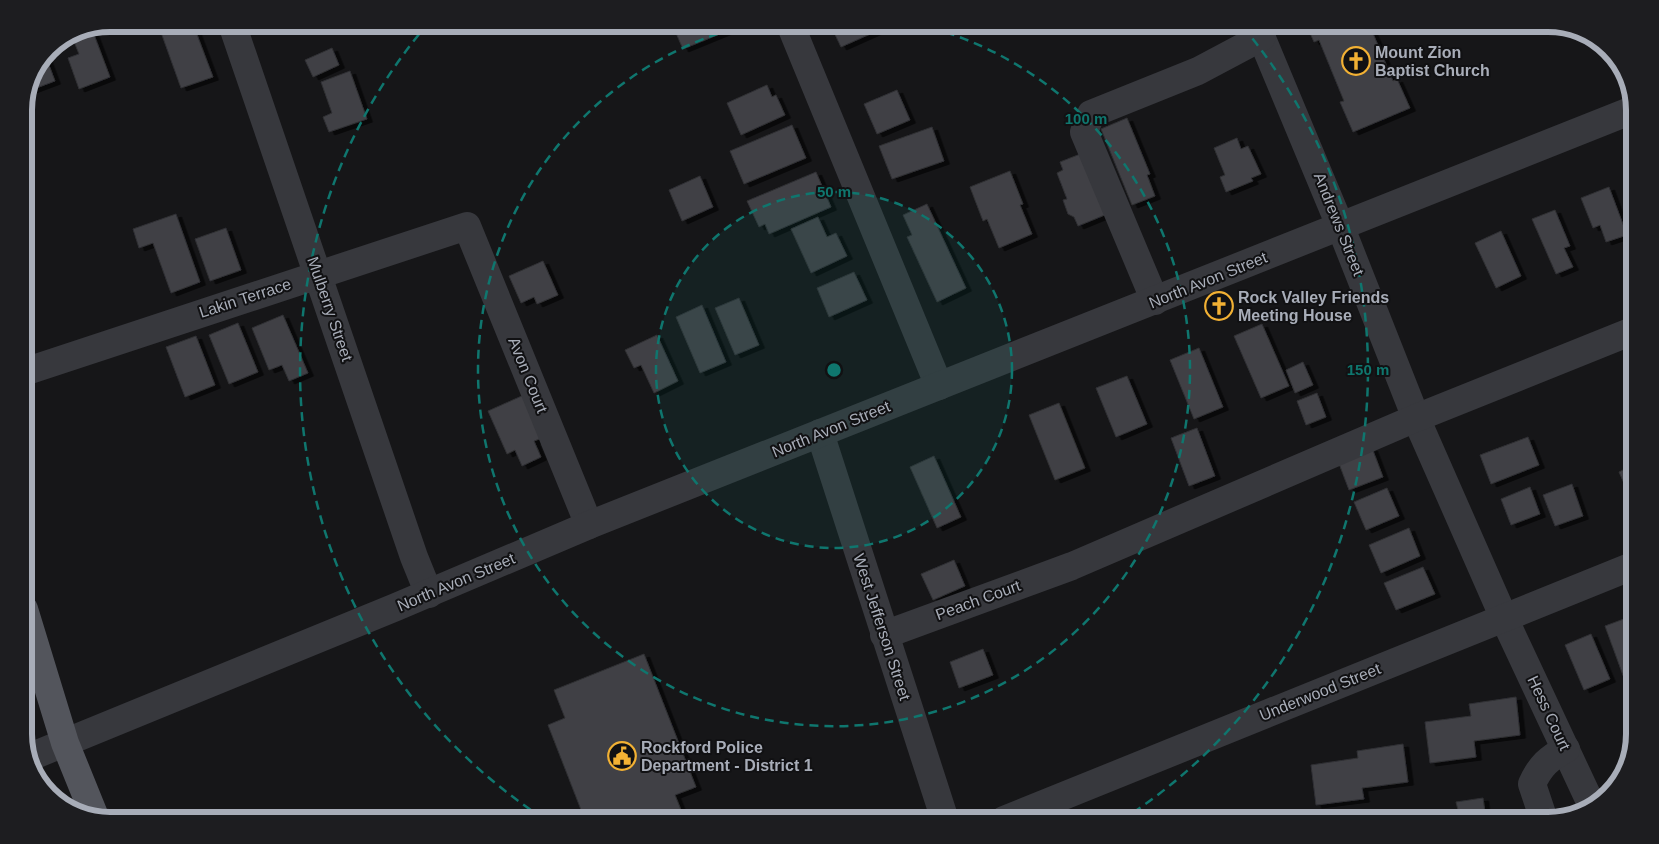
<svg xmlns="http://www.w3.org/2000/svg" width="1659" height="844" viewBox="0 0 1659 844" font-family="Arial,sans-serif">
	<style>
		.building { fill: #404145; stroke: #303034; filter: url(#shadow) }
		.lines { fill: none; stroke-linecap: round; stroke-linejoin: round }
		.minor { stroke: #37383d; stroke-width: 28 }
		.major { stroke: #53555c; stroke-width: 28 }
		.ring { fill: none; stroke: #0f766e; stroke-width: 2.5; stroke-dasharray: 9 6 }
		.labels { text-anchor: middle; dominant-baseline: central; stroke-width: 4; stroke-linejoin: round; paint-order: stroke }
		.poi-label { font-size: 16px; font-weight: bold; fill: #a8adb8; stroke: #111113; text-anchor: start }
		.street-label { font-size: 16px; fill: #a8adb8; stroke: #111113 }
		.rim { fill: none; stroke: #a8adb8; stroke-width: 6 }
		.centre { fill: #0f766e; stroke: #111113; stroke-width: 2.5 }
		.ring-label { font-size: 15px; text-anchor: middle; font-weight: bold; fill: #0f766e; stroke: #111113; stroke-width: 4; stroke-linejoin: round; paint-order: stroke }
	</style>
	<defs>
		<filter id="shadow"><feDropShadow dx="5.5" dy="3" stdDeviation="0" flood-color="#0009"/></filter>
	</defs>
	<rect width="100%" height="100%" fill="#161618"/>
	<g class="building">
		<polygon points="158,24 193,24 213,77 181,88"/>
		<polygon points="672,24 744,24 683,49"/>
		<polygon points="830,24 887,24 888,26 841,47"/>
		<polygon points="1306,24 1369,24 1393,81 1397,79 1410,108 1353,132 1340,102 1344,101 1319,40 1314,42"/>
		<polygon points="93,32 110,77 79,89 68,58 79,54 73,39"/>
		<polygon points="332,48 339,65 313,77 305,60"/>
		<polygon points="46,57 55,81 31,90"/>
		<polygon points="350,71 367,119 329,132 323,117 332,113 321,82"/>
		<polygon points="767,85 772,97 776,95 785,115 741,135 727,103"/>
		<polygon points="897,90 910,120 877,134 864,104"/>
		<polygon points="1127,118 1150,174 1147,175 1155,196 1132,205 1101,129"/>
		<polygon points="792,125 806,158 744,184 730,151"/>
		<polygon points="932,127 944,161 892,179 879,146"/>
		<polygon points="1237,138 1241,149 1248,146 1261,174 1251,178 1253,181 1226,192 1220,177 1225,175 1214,148"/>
		<polygon points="1083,153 1112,212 1078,226 1074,217 1068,214 1063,200 1067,199 1057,173 1063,170 1060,162"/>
		<polygon points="1010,171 1023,204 1020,205 1032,234 999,248 987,219 983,221 970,187"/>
		<polygon points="816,172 831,207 769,234 765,224 759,227 747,201"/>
		<polygon points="700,176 713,207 682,221 669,190"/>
		<polygon points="1609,187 1627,235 1606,242 1600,225 1593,228 1581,198"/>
		<polygon points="927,204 966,288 937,302 907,237 912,235 903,215"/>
		<polygon points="1555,210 1570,246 1564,248 1573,267 1556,274 1532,219"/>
		<polygon points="176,214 200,282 171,293 153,243 139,248 133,229"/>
		<polygon points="818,217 827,237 836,233 847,256 811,273 791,229"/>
		<polygon points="226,228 241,270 210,281 195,239"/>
		<polygon points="1501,231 1521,276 1496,288 1475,243"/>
		<polygon points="543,261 558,295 537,304 534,297 521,303 509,276"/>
		<polygon points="854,272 867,300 829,317 817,288"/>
		<polygon points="739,298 759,345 735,355 715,308"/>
		<polygon points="702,305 726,362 700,373 676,317"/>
		<polygon points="283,315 308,373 289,381 282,365 269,370 252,328"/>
		<polygon points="238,323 258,372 229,384 209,335"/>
		<polygon points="1262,324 1289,386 1261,398 1234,336"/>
		<polygon points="657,335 678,381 654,393 641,365 634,368 625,350"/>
		<polygon points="196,336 215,385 185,397 166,347"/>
		<polygon points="1199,348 1223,407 1194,419 1170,360"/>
		<polygon points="1303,362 1313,385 1295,393 1286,370"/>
		<polygon points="1127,376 1147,424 1116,437 1096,388"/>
		<polygon points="1317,393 1326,417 1306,425 1297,401"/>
		<polygon points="524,395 542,438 534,441 541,457 522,466 515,450 507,454 488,411"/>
		<polygon points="1059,403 1085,468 1055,480 1029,415"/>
		<polygon points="1197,428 1215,476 1189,486 1171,438"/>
		<polygon points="1528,437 1539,465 1491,484 1480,455"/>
		<polygon points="1372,448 1383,477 1349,490 1338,461"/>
		<polygon points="934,456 961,517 937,528 910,467"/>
		<polygon points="1635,464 1635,498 1631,499 1619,472"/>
		<polygon points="1572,484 1583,516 1555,526 1543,495"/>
		<polygon points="1530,487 1540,514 1511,525 1501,499"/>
		<polygon points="1387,488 1399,516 1366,530 1354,502"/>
		<polygon points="1409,528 1420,556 1381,573 1369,545"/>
		<polygon points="954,560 965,586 933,600 921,574"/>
		<polygon points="1423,567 1435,594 1396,610 1384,583"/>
		<polygon points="1632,616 1635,624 1635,674 1624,678 1605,626"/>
		<polygon points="1591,634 1610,679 1584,690 1565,645"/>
		<polygon points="983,649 993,675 959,688 950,662"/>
		<polygon points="644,654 696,787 675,795 685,820 585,820 548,725 565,718 554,690"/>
		<polygon points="1516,697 1520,735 1474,741 1476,757 1430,763 1425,722 1471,716 1469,704"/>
		<polygon points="1403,744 1408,782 1362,788 1364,799 1316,805 1311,765 1358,758 1357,751"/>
		<polygon points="1483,798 1486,820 1418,820 1418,816 1458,810 1456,802"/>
	</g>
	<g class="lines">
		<g class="minor">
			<polyline points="232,24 414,557 429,594"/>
			<polyline points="790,24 939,386"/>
			<polyline points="1256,24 1341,228 1416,418 1504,618 1593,808"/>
			<polyline points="1155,301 1084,132 1091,114 1198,71 1262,37"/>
			<polyline points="24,372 467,226 589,525"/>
			<polyline points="820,433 945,820"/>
			<polyline points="884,635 1072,566 1416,418 1635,330"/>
			<polyline points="30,757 396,607 589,525 1635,109"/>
			<polyline points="1004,820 1635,565"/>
			<path d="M 1544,820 L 1532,784 C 1540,766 1549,758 1566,749"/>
		</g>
		<polyline class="major" points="24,609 65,743 95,817"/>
	</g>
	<circle cx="834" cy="370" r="178" fill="#0f766e" fill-opacity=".12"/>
	<g class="ring">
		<circle cx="834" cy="370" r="178"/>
		<path d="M917 24A356 356 0 1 1 751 24"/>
		<path d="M543 818A534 534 0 0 1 425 27M1243 27A534 534 0 0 1 1125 818"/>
	</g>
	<defs>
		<symbol id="church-ring" viewBox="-11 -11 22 22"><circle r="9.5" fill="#111113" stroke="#f2b134" stroke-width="1.5"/><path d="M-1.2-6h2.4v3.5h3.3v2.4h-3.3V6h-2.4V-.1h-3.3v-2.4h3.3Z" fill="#f2b134"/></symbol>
		<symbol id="civic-ring" viewBox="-11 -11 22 22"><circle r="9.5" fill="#111113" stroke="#f2b134" stroke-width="1.5"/><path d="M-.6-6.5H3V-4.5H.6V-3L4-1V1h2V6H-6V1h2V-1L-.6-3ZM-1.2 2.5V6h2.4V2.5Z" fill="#f2b134"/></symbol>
	</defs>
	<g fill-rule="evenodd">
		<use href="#church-ring" x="1340" y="45" width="32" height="32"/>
		<use href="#church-ring" x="1203" y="290" width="32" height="32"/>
		<use href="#civic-ring" x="606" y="740" width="32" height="32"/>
	</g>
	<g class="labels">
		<g class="poi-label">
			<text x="1375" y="52">Mount Zion<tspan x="1375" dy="18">Baptist Church</tspan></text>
			<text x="1238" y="297">Rock Valley Friends<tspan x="1238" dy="18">Meeting House</tspan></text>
			<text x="641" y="747">Rockford Police<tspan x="641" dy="18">Department - District 1</tspan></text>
		</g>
		<g class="street-label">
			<text transform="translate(1339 224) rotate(68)">Andrews Street</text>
			<text transform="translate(1208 280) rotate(-22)">North Avon Street</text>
			<text transform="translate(245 298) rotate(-18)">Lakin Terrace</text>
			<text transform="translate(330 309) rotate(71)">Mulberry Street</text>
			<text transform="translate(528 375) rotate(68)">Avon Court</text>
			<text transform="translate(831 429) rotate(-22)">North Avon Street</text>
			<text transform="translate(456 582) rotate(-23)">North Avon Street</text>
			<text transform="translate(978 600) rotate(-20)">Peach Court</text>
			<text transform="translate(882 627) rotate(72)">West Jefferson Street</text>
			<text transform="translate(1320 692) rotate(-22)">Underwood Street</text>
			<text transform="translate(1549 713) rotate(65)">Hess Court</text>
		</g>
	</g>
	<path d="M0 0H1659V844H0ZM110 32H1548A78 78 0 0 1 1626 110V734A78 78 0 0 1 1548 812H110A78 78 0 0 1 32 734V110A78 78 0 0 1 110 32Z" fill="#1d1d20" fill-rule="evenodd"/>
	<path class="rim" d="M110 32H1548A78 78 0 0 1 1626 110V734A78 78 0 0 1 1548 812H110A78 78 0 0 1 32 734V110A78 78 0 0 1 110 32Z"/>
	<circle cx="834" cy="370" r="8" class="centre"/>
	<g class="ring-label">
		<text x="1086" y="124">100 m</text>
		<text x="834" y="197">50 m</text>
		<text x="1368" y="375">150 m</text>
	</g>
</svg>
